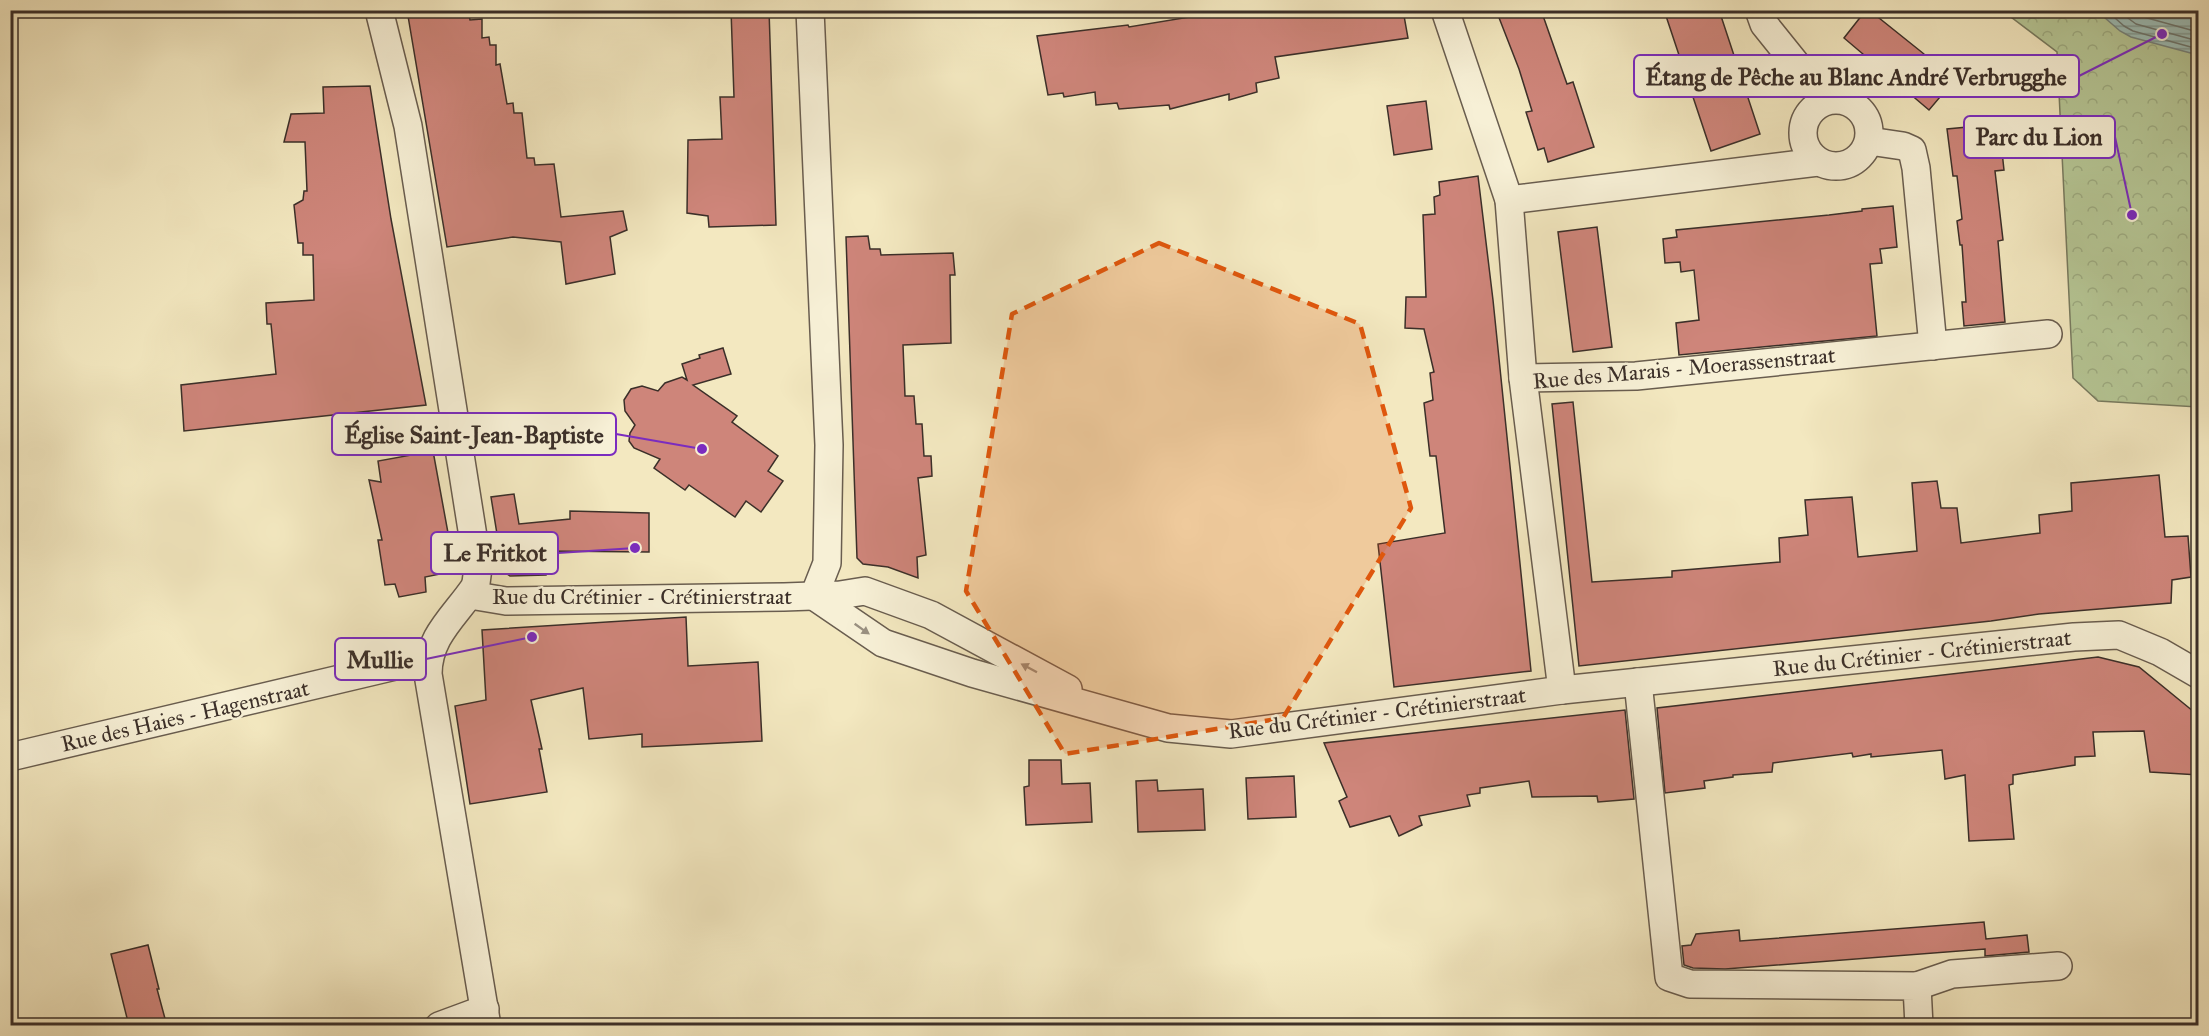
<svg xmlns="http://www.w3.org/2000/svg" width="2209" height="1036" viewBox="0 0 2209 1036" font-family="'IM FELL Great Primer',serif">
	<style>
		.park { fill: url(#park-crowns); stroke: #787b60; stroke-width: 1.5 }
		.water { fill: url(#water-rules); stroke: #76857f; stroke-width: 1.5 }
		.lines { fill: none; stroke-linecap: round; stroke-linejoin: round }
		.shore { stroke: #6c7771; stroke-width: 1.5 }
		.building { fill: #ce857a; stroke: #3b2f29; stroke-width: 1.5 }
		.minor-casing { stroke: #695d4f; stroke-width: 30 }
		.minor { stroke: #f7f0d6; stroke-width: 27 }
		.oneway { fill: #999080 }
		.marked { fill: #df570d; fill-opacity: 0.2; stroke: #df570d; stroke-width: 4.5; stroke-dasharray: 12 8; stroke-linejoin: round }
		.labels { text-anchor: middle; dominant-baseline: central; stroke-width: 5; stroke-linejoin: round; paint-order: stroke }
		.street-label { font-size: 22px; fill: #3b2f29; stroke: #f7f0d6 }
		.leader { fill: none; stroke: #7b2cbf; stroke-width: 2 }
		.callout-dot { fill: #7b2cbf; stroke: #f7f0d6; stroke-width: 2 }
		.callout { fill: #f7f0d6; stroke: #7b2cbf; stroke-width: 2 }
		.callout-label { font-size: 24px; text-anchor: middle; font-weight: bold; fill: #3b2f29 }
	</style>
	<defs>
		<pattern id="park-crowns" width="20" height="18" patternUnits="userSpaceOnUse" patternTransform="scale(1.5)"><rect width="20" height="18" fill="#b6c796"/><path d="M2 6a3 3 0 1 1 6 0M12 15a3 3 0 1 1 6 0" fill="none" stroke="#9dab81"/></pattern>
		<pattern id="water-rules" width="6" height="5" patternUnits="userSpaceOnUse" patternTransform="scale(1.5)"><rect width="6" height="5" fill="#9dbfb9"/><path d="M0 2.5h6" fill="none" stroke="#819c96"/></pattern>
	</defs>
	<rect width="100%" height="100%" fill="#f3e8c0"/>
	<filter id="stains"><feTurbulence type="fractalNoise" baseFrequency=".00333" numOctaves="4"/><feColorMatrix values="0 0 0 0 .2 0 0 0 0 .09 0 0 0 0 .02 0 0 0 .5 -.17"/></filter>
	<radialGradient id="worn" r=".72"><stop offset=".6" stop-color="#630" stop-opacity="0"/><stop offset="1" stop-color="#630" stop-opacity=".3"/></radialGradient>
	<polygon class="park" points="2003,11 2198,11 2198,407 2098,401 2073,378 2057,52"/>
	<polygon class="water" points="2097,11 2198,11 2198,55 2131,37 2120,31"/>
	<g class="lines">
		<g class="shore">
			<polyline points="2106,10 2124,26 2133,31 2198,49"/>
			<polyline points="2117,10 2136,24 2198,41"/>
			<polyline points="2131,10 2140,16 2198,32"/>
		</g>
	</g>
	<g class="building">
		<polygon points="407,10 468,10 470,20 482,19 482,38 489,37 490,45 496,45 496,65 500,64 507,104 513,103 514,113 522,113 527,158 534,158 535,165 554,164 561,217 623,211 627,230 610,237 615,274 566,284 561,242 513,237 447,247"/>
		<polygon points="731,10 769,10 776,225 709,227 708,216 687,213 688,140 722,139 720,97 734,97"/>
		<polygon points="1232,10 1403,10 1408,38 1275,57 1279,78 1256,83 1257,92 1229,100 1229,94 1170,109 1169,105 1119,109 1117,103 1096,105 1095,92 1064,97 1063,93 1048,95 1037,36 1128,25 1129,27"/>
		<polygon points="1496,10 1541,10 1567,84 1573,82 1594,147 1548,162 1544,148 1538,150 1526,112 1532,111 1519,69"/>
		<polygon points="1664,10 1719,10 1760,134 1711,151"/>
		<polygon points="1866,10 1869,10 1924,54 1957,77 1929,110 1844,38"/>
		<polygon points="370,86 391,219 426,405 184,431 181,385 276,374 271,324 267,324 266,303 314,300 313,255 303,255 303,243 298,243 294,205 303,200 304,191 307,191 305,142 284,142 291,114 324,113 323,87"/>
		<polygon points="1426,101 1432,149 1394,155 1387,106"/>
		<polygon points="1999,124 2004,170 1995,171 2003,240 1998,241 2005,322 1964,326 1962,302 1966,302 1962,245 1960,245 1957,221 1962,219 1957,176 1953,176 1947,129"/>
		<polygon points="1478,176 1493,300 1531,671 1394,687 1378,544 1445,533 1436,456 1430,456 1424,403 1433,400 1430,373 1434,372 1424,329 1405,328 1406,297 1426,297 1423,215 1435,214 1434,197 1440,195 1439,182"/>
		<polygon points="1893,206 1897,247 1880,249 1882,263 1870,264 1877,336 1679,355 1676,323 1699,320 1694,270 1681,272 1680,262 1665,263 1663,239 1677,237 1676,230 1829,215 1862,211 1862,209"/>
		<polygon points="1597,227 1612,347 1573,352 1558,232"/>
		<polygon points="868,236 870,249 880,249 881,255 953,253 955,275 950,275 951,343 903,345 905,396 914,396 916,424 922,424 924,456 931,456 932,476 918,478 926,555 917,557 918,578 888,567 863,564 857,558 846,237"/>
		<polygon points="723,348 731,374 693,385 737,416 732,422 778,456 768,471 783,481 761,512 746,501 735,517 689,485 685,490 654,468 660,459 634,448 629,441 630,433 635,425 625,411 624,400 631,389 642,386 658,391 665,383 682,377 687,380 682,364 700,358 699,355"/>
		<polygon points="1573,402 1592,582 1672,577 1672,571 1780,562 1779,538 1808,535 1805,500 1852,497 1858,557 1917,551 1912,483 1937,481 1941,508 1957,508 1961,543 2040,533 2039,515 2072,511 2071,483 2159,475 2165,537 2188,536 2191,577 2172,580 2171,603 2039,614 1991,621 1579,666 1552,404"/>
		<polygon points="433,451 455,571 425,577 426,592 399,597 395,584 385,585 378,540 382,540 369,480 381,482 378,461"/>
		<polygon points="514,494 519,524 570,519 570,511 649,513 649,552 545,551 546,575 510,576 503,571 491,497"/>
		<polygon points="686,617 688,666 758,662 762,741 642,747 642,734 589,739 583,688 531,700 542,749 539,749 547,792 470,804 455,706 486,700 482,630"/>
		<polygon points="2098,657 2139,667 2199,716 2199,775 2150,772 2144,731 2093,732 2095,756 2075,757 2075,765 2013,775 2013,784 2009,785 2014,839 1969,841 1965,775 1945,779 1942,750 1871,757 1871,754 1853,757 1852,753 1773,763 1772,772 1733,775 1733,777 1704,781 1705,788 1665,793 1657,708"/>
		<polygon points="1625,710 1634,799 1598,802 1597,796 1532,797 1529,781 1480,788 1480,793 1467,795 1470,806 1419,816 1422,825 1399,836 1390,816 1350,827 1339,801 1347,797 1324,743"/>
		<polygon points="1029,760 1061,760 1062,784 1090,783 1092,822 1026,825 1024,787 1029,786"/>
		<polygon points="1294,776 1296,817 1248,819 1246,778"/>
		<polygon points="1157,780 1158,791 1203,789 1205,830 1138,832 1136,781"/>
		<polygon points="1984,922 1986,939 2027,935 2029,952 1985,956 1985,949 1725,969 1693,968 1684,965 1682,946 1691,945 1696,934 1739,930 1740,941"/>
		<polygon points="148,945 159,989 157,989 167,1026 129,1026 111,954"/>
	</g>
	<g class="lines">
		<defs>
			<g id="minor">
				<path d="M 379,10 L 408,126 L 478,568 L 476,583 L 474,588 C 454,617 428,637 428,674 L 487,1026"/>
				<polyline points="810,10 829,445 827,563 814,596"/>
				<polyline points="1445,10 1509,200 1523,378 1562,690"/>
				<polyline points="1759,10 1764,24 1825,100"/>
				<circle cx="1836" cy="133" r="33"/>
				<polyline points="1869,141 1903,146 1912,150 1916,168 1933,346"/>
				<polyline points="1509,200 1818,162"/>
				<polyline points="1523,378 1636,376 2048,334"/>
				<polyline points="470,595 506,601 784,597 840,595 865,591 931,615 1068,689"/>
				<polyline points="814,596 883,643 972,673 1168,728 1231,734 1562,690 2074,637 2119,635 2160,652 2198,674"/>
				<polyline points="1638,682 1669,977 1690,984 1917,986 1919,1026"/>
				<polyline points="10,757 429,658"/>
				<polyline points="1917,986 1952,974 2058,966"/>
				<polyline points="439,1026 485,1009"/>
			</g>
		</defs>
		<use href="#minor" class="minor-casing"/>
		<use href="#minor" class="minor"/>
	</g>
	<defs><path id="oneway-solid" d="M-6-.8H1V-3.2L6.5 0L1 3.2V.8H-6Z" transform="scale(1.5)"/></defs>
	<g class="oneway">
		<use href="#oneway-solid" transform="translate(862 629) rotate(35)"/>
		<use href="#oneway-solid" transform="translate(1029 668) rotate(-152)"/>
	</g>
	<path class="marked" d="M 1159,243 L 1360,324 L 1411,508 L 1283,718 L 1065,754 L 966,591 L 1012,314 Z"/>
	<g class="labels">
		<g class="street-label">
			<text transform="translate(1684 368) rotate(-5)">Rue des Marais - Moerassenstraat</text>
			<text x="642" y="596">Rue du Crétinier - Crétinierstraat</text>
			<text transform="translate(1922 653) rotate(-6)">Rue du Crétinier - Crétinierstraat</text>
			<text transform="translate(1377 713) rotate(-7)">Rue du Crétinier - Crétinierstraat</text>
			<text transform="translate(185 716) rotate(-13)">Rue des Haies - Hagenstraat</text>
		</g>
	</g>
	<path class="leader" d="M2162 34L2079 76M2132 215L2115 137M702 449L616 434M635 548L558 553M532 637L426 659"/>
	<g class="callout-dot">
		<circle cx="2162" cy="34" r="6"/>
		<circle cx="2132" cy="215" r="6"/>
		<circle cx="702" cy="449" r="6"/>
		<circle cx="635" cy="548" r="6"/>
		<circle cx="532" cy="637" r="6"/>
	</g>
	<g class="callout">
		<rect x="1634" y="55" width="445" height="42" rx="6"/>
		<rect x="1964" y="116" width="151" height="42" rx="6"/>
		<rect x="332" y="413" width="284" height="42" rx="6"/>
		<rect x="431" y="532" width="127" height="42" rx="6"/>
		<rect x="335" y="638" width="91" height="42" rx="6"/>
	</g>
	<g class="callout-label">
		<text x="1856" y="85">Étang de Pêche au Blanc André Verbrugghe</text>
		<text x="2039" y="145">Parc du Lion</text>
		<text x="474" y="443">Église Saint-Jean-Baptiste</text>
		<text x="495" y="561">Le Fritkot</text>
		<text x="380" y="668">Mullie</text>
	</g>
	<rect width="2209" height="1036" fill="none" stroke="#f3e8c0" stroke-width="36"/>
	<rect x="12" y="12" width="2185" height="1012" fill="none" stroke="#3b2f29" stroke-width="3"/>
	<rect x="18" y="18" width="2173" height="1000" fill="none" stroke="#3b2f29" stroke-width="1.5"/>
	<rect width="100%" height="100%" filter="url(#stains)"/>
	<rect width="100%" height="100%" fill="url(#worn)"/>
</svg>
